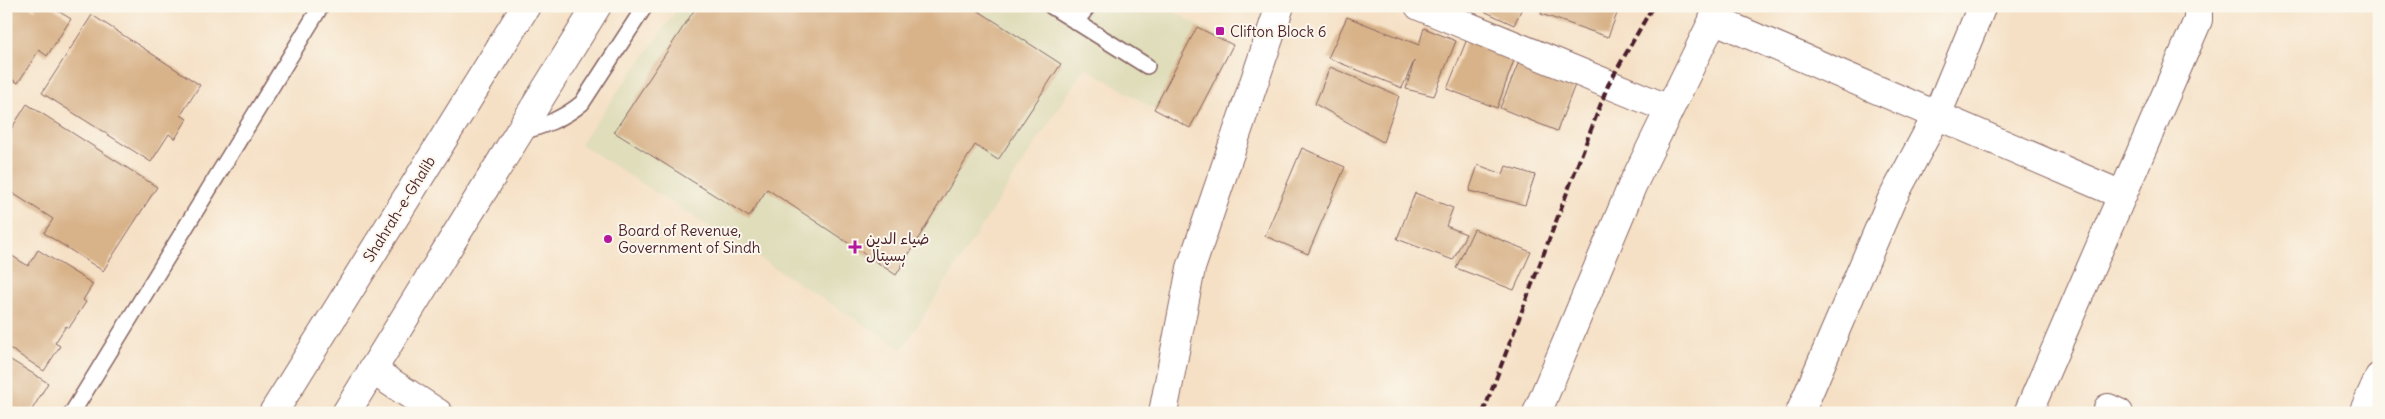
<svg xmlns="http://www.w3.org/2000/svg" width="2385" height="419" viewBox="0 0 2385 419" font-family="Delius,'Playpen Sans Arabic',sans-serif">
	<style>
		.built { fill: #e0ddbb }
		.building { fill: #d8b289 }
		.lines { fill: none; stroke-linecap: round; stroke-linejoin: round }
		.lane-casing { stroke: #866361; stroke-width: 18 }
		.street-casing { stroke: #866361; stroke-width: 30 }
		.secondary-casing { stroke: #866361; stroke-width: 30 }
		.lane { stroke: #fff; stroke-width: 15 }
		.street { stroke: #fff; stroke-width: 28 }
		.secondary { stroke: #fff; stroke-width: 28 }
		.rail { stroke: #4a1f2b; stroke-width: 4; stroke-dasharray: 8 4; stroke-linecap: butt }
		.poi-dot { fill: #b5179e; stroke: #fbf7ec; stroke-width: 2 }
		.labels { text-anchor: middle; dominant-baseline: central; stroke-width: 4; stroke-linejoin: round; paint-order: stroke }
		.poi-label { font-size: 15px; fill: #4a1f2b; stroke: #fbf7ec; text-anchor: start }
		.street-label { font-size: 15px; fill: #4a1f2b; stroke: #fbf7ec }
	</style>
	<rect width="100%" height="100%" fill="#fbf7ec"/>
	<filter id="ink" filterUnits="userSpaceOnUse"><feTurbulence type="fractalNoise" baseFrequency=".02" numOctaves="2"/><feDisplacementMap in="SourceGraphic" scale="10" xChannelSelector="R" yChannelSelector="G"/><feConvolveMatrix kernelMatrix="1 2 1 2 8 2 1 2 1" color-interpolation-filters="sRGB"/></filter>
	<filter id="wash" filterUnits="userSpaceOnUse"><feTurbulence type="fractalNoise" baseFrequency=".0096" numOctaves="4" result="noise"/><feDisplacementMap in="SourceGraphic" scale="20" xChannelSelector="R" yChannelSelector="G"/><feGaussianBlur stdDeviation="1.12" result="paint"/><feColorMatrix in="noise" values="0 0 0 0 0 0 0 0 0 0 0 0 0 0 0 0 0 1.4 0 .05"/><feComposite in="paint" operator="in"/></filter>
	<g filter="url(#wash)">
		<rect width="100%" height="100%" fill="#f5e0c5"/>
		<polygon class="built" points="680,6 1164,6 1233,45 1190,128 1154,109 1085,67 902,349 580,144"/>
		<g id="blocks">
			<g class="building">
				<polygon points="6,6 29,6 35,10 37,6 50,6 71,19 47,56 39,50 18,83 6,76"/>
				<polygon points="697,6 971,6 1061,64 998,160 975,145 896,275 767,189 749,217 614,132"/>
				<polygon points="1473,6 1523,6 1514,25"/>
				<polygon points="1545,6 1620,6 1608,37 1541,14"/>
				<polygon points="92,15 200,85 181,115 187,119 175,139 169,134 151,162 42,93"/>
				<polygon points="1347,17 1419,45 1424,28 1456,41 1434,96 1406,89 1414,61 1402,88 1328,58"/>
				<polygon points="1197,27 1233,45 1190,128 1154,109"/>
				<polygon points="1471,29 1518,49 1497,108 1447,89"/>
				<polygon points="1522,54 1578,77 1557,131 1500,108"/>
				<polygon points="1330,67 1399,96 1383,142 1315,104"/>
				<polygon points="27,104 157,187 103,271 44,233 53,219 6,189 6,137"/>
				<polygon points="1302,148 1345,167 1308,254 1265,236"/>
				<polygon points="1478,165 1503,174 1506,166 1535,175 1525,205 1469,191"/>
				<polygon points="1415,193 1453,208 1446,226 1466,234 1453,260 1397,239"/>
				<polygon points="1474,229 1531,252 1514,290 1456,268"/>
				<polygon points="38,250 93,284 83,300 86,302 69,328 66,326 55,343 60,346 44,371 6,346 6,252 28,266"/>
				<polygon points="6,357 48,383 30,413 6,413"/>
			</g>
		</g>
	</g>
	<g filter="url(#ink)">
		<use href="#blocks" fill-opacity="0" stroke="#866361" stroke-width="1"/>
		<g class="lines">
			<defs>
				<g id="lane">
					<polyline points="1051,6 1147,66"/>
					<polyline points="1076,22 1088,6"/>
					<path d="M 519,133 C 543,126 563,119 582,103 L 645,6"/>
					<polyline points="72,413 321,6"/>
				</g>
				<g id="street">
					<polyline points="1419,6 1669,109"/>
					<polyline points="1713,19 2122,195"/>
					<polyline points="372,370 438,413"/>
					<polyline points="2108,408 2119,413"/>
					<polyline points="1163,413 1191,268 1280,6"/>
					<polyline points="1537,413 1632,186 1720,6"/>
					<polyline points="1800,413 1891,201 1937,115 1982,6"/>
					<polyline points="2028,413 2198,20 2198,6"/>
					<polyline points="2363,413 2379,377"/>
				</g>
				<g id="secondary">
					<polyline points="273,413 526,6"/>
					<polyline points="346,413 597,6"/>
				</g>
			</defs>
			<use href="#lane" class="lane-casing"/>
			<use href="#street" class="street-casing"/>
			<use href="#secondary" class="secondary-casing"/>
			<use href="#lane" class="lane"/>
			<use href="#street" class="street"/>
			<use href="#secondary" class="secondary"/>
			<polyline class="rail" points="1483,413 1608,85 1653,6"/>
		</g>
	</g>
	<g class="poi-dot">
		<rect x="1215" y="26" width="10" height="10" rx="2.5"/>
		<circle cx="608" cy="239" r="5"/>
		<path d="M852.5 239.5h5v5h5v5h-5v5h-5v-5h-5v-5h5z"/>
	</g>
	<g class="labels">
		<g class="poi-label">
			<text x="1230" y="31">Clifton Block 6</text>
			<text x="618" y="230">Board of Revenue,<tspan x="618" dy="17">Government of Sindh</tspan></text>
			<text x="866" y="238">ضیاء الدین<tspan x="866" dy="17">ہسپتال</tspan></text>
		</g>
		<g class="street-label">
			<text transform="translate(399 209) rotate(-58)">Shahrah-e-Ghalib</text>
		</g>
	</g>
	<rect width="2385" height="419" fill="none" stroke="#fbf7ec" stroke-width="25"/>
</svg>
